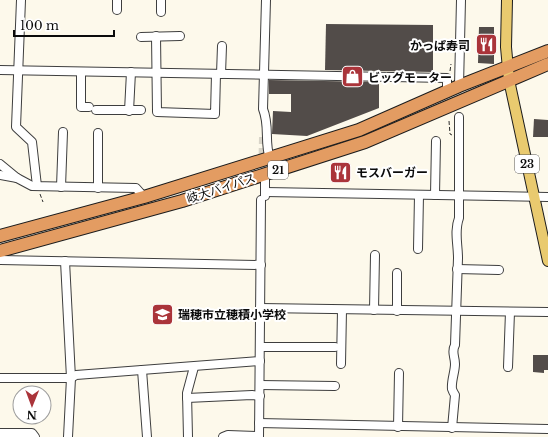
<svg xmlns="http://www.w3.org/2000/svg" width="548" height="437" viewBox="0 0 548 437" font-family="'Libre Baskerville','Noto Sans JP',serif">
	<style>
		.building { fill: #524c49 }
		.lines { fill: none; stroke-linecap: round; stroke-linejoin: round }
		.minor-tunnel { stroke: #d9d5c9; stroke-width: 8; stroke-dasharray: 8 4; stroke-linecap: butt }
		.minor-casing { stroke: #3e3e3e; stroke-width: 10 }
		.major-casing { stroke: #1c1c1c; stroke-width: 12 }
		.highway-casing { stroke: #1c1c1c; stroke-width: 14 }
		.path { stroke: #2d2d2d; stroke-width: 1; stroke-dasharray: 4 2; stroke-linecap: butt }
		.minor { stroke: #fff; stroke-width: 8 }
		.major { stroke: #e9ca6f; stroke-width: 10 }
		.highway { stroke: #e39c62; stroke-width: 12 }
		.labels { text-anchor: middle; dominant-baseline: central; stroke-width: 4; stroke-linejoin: round; paint-order: stroke }
		.shield { fill: #fff; stroke: #545454; stroke-width: 1 }
		.shield-label { font-size: 11px; font-weight: bold; fill: #0b0b0b }
		.poi-label { font-size: 12px; font-weight: bold; fill: #0b0b0b; stroke: #fff; text-anchor: start }
		.street-label { font-size: 12px; fill: #0b0b0b; stroke: #fff }
	</style>
	<rect width="100%" height="100%" fill="#fdf9eb"/>
	<g class="building">
		<polygon points="326,24 433,25 433,72 325,70"/>
		<polygon points="479,27 494,27 494,64 478,63"/>
		<polygon points="269,80 379,82 379,108 307,136 272,134 273,111 291,112 291,94 269,94"/>
		<polygon points="534,119 548,120 548,137 533,137"/>
		<polygon points="533,355 548,355 548,370 544,370 544,373 533,372"/>
	</g>
	<g class="lines">
		<polyline class="minor-tunnel" points="262,180 263,137"/>
		<defs>
			<g id="minor">
				<polyline points="21,0 16,127 32,142 37,186"/>
				<polyline points="161,0 161,12"/>
				<path d="M 266,0 L 263,109 C 270,126 264,142 270,159"/>
				<polyline points="117,10 117,0"/>
				<polyline points="156,36 157,112 215,114 216,74"/>
				<polyline points="141,37 180,36"/>
				<polyline points="0,70 447,78 447,91"/>
				<polyline points="81,72 81,107 89,107"/>
				<polyline points="221,74 222,46"/>
				<polyline points="459,86 461,0"/>
				<polyline points="96,110 141,110"/>
				<polyline points="129,111 131,72"/>
				<polyline points="98,133 98,188"/>
				<polyline points="0,164 17,178 32,186 136,188 144,197"/>
				<polyline points="265,174 265,196"/>
				<polyline points="0,175 17,178"/>
				<polyline points="61,187 63,132"/>
				<polyline points="265,192 548,197"/>
				<polyline points="435,195 436,141"/>
				<polyline points="418,249 419,195"/>
				<polyline points="0,260 261,265"/>
				<polyline points="65,261 71,378 68,437"/>
				<polyline points="457,269 499,270"/>
				<polyline points="260,308 548,312"/>
				<polyline points="374,310 375,255"/>
				<polyline points="397,311 397,273"/>
				<polyline points="260,347 335,347"/>
				<polyline points="341,364 342,310"/>
				<polyline points="508,367 510,312"/>
				<polyline points="142,370 147,437"/>
				<polyline points="0,378 71,378 76,375 260,361"/>
				<polyline points="260,385 335,386"/>
				<polyline points="187,398 252,395 260,396"/>
				<polyline points="259,423 548,429"/>
				<polyline points="398,427 399,373"/>
				<path d="M 452,428 L 455,395 C 453,392 453,392 452,389 C 451,381 455,372 455,364 C 455,356 451,352 455,345 C 456,316 457,287 458,258 C 458,244 454,231 459,218 L 459,117"/>
				<polyline points="0,433 32,433 35,437"/>
				<polyline points="188,437 187,393 194,367"/>
				<polyline points="223,437 228,435 259,436"/>
				<polyline points="259,437 261,200"/>
			</g>
			<polyline id="major" points="507,0 506,47 509,80 548,261"/>
			<g id="highway">
				<polyline points="0,236 144,197 359,130 459,86 548,51"/>
				<polyline points="0,251 182,201 365,142 548,64"/>
			</g>
		</defs>
		<use href="#minor" class="minor-casing"/>
		<use href="#major" class="major-casing"/>
		<use href="#highway" class="highway-casing"/>
		<g class="path">
			<polyline points="450,71 451,64"/>
			<polyline points="449,121 450,134 452,135"/>
			<polyline points="40,194 43,202"/>
		</g>
		<use href="#minor" class="minor"/>
		<use href="#major" class="major"/>
		<use href="#highway" class="highway"/>
	</g>
	<defs>
		<symbol id="restaurant-square" viewBox="-11 -11 22 22"><rect x="-9" y="-9" width="18" height="18" rx="4" fill="#aa343a" stroke="#fff"/><path d="M-5-6h1v4h1v-4h1v4h1v-4h1v5L-1.5 .5V6h-2V.5L-5-1ZM5-6V6H3V1.5H1.5Q1.5-4 5-6Z" fill="#fff"/></symbol>
		<symbol id="shop-square" viewBox="-11 -11 22 22"><rect x="-9" y="-9" width="18" height="18" rx="4" fill="#aa343a" stroke="#fff"/><path d="M-5-2.5h2.3a2.7 3.5 0 0 1 5.4 0H5L5.5 6h-11ZM-1.5-2.5h3a1.5 2.3 0 0 0-3 0Z" fill="#fff"/></symbol>
		<symbol id="school-square" viewBox="-11 -11 22 22"><rect x="-9" y="-9" width="18" height="18" rx="4" fill="#aa343a" stroke="#fff"/><path d="M0-5L7-2L0 1L-7-2ZM-4 1L0 2.5L4 1V4Q0 6-4 4Z" fill="#fff"/></symbol>
	</defs>
	<g fill-rule="evenodd">
		<use href="#restaurant-square" x="474" y="32" width="25" height="25"/>
		<use href="#shop-square" x="340" y="64" width="25" height="25"/>
		<use href="#restaurant-square" x="328" y="160" width="25" height="25"/>
		<use href="#school-square" x="150" y="302" width="25" height="25"/>
	</g>
	<g class="labels">
		<g class="shield">
			<rect x="515" y="155" width="24" height="18" rx="3"/>
			<rect x="268" y="161" width="20" height="18" rx="3"/>
		</g>
		<g class="shield-label">
			<text x="527" y="164">23</text>
			<text x="278" y="170">21</text>
		</g>
		<g class="poi-label">
			<text x="470" y="45" text-anchor="end">かっぱ寿司</text>
			<text x="368" y="77">ビッグモーター</text>
			<text x="356" y="172">モスバーガー</text>
			<text x="178" y="314">瑞穂市立穂積小学校</text>
		</g>
		<g class="street-label">
			<text transform="translate(221 188) rotate(-18)">岐大バイパス</text>
		</g>
	</g>
	<g transform="translate(32 405) rotate(181)"><circle r="19" fill="#ffffff" stroke="#9d9d9d"/>
	<path d="M0-3L7 15L0 10L-7 15Z" fill="#aa343a"/>
	<text y="-6" font-size="11" font-weight="bold" text-anchor="middle" fill="#0b0b0b">N</text>
	</g>
	<path d="M14 30v6h100v-6" fill="none" stroke="#0b0b0b" stroke-width="2"/>
	<text x="20" y="30" font-size="12" fill="#0b0b0b" stroke="#ffffff" stroke-width="3" paint-order="stroke">100 m</text>
</svg>
